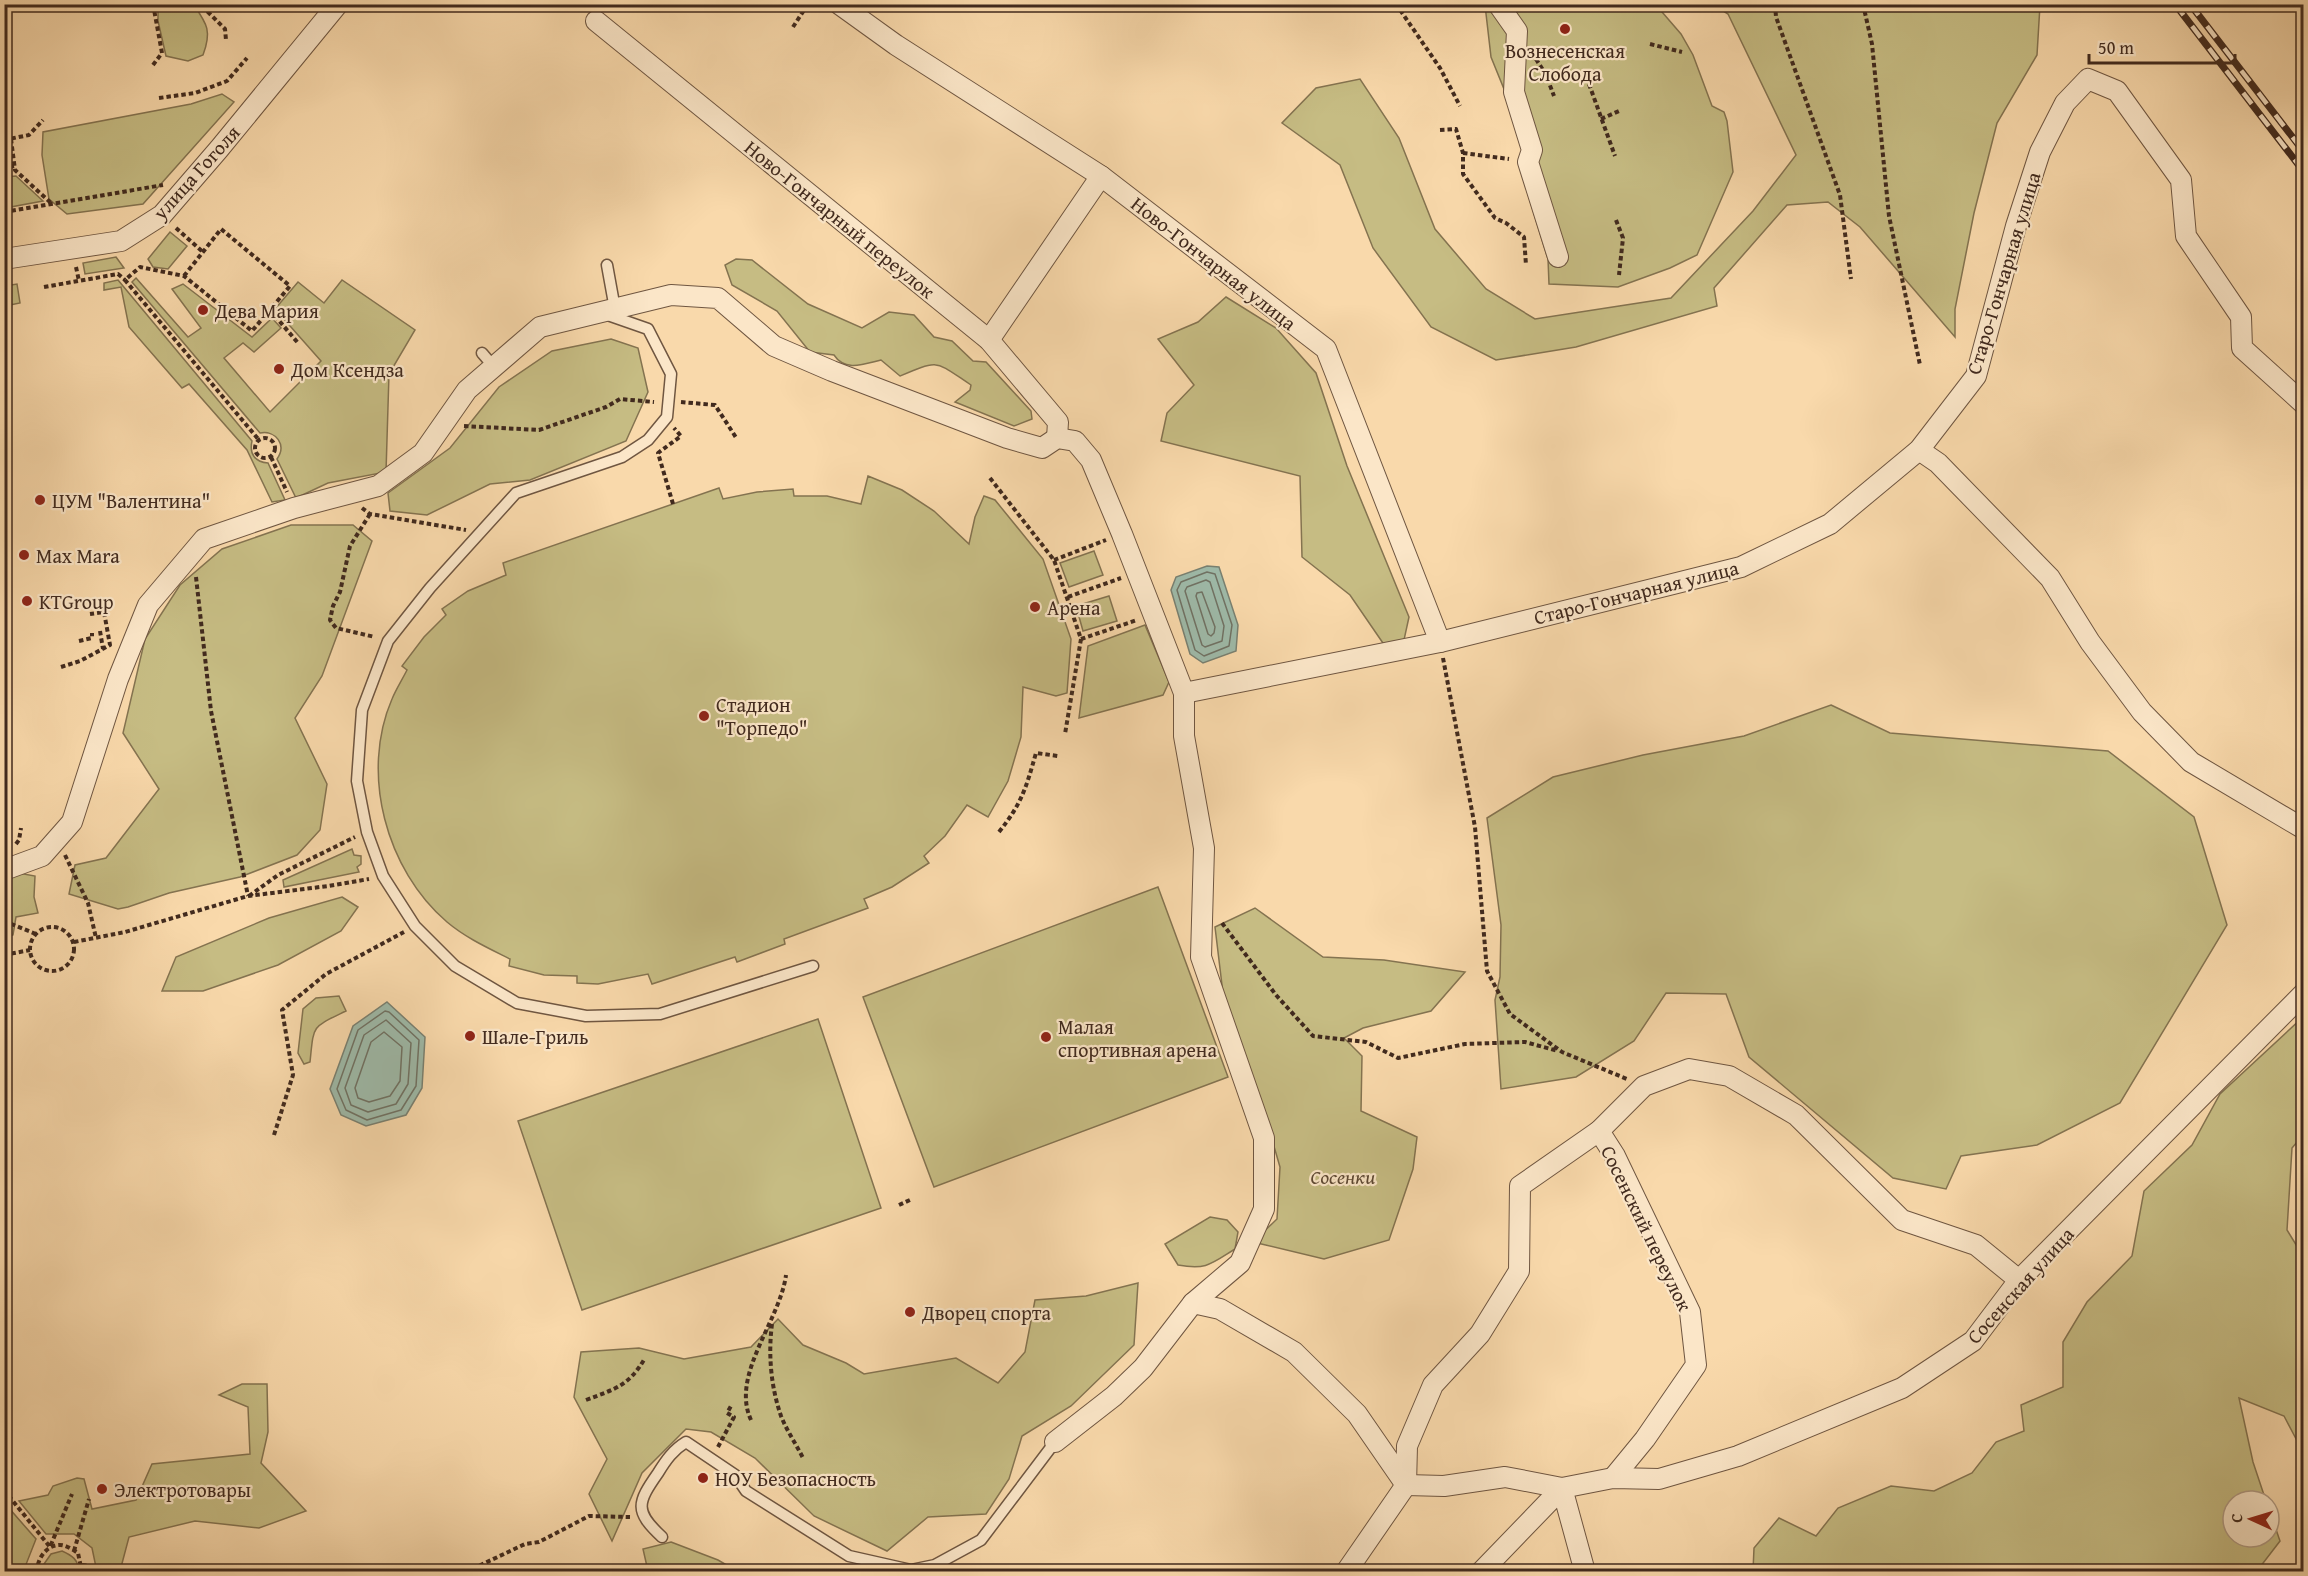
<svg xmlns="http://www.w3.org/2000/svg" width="2308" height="1576" viewBox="0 0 2308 1576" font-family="'Gentium Book Plus',serif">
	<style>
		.green { fill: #c6bc83; stroke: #847350; stroke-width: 1.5 }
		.water { fill: #9ebaa9; stroke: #798071; stroke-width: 1.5 }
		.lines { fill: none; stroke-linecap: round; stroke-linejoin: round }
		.shore { stroke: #707264; stroke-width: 1.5 }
		.lane-casing { stroke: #6f5641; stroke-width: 13 }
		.street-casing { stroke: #6f5641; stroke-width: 22 }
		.path { stroke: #412a1e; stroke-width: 4; stroke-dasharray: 4.5 3; stroke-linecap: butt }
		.lane { stroke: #fbe6c8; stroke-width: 10 }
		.street { stroke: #fbe6c8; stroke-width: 20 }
		.rail-casing { stroke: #412a1e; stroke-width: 7 }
		.rail { stroke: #fbe6c8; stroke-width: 4.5; stroke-dasharray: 14; stroke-linecap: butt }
		.poi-dot { fill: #8f2418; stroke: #fbe6c8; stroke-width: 2 }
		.labels { text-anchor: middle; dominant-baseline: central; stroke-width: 4.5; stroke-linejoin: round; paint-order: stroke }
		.poi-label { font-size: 20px; fill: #412a1e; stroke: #fbe6c8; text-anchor: start }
		.street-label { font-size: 20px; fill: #412a1e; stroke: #fbe6c8 }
		.park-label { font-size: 20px; font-style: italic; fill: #5c4732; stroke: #fbe6c8 }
	</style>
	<rect width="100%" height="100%" fill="#f9d9ab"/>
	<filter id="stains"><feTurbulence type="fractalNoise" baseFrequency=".00333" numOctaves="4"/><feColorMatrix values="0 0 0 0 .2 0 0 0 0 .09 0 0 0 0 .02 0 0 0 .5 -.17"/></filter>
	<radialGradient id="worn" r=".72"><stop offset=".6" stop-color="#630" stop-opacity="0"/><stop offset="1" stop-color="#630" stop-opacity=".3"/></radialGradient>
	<g class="green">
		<path d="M 158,5 L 194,5 C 207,24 212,31 203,55 L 188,61 L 166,56 L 158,21 Z"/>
		<polygon points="1485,5 1656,5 1681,34 1693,55 1712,106 1724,112 1727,121 1733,172 1697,255 1670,268 1618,287 1549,284 1548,259 1523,178 1530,153 1491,57"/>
		<polygon points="1714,5 2040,5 2037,55 1997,123 1974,213 1955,309 1955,337 1860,227 1828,202 1787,205 1714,288 1717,306 1576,347 1496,360 1431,327 1373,248 1340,165 1282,123 1316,88 1360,79 1399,138 1435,229 1486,289 1535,319 1671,298 1753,211 1796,155 1728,14"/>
		<polygon points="222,94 234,102 143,204 67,214 49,199 42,155 43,132 191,104"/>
		<polygon points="16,176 43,201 5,208 5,177"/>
		<polygon points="170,232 187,246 168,269 153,267 148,259"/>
		<polygon points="116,257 124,268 85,274 83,263"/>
		<path d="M 736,259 L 752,260 L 808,304 L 862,328 L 889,312 L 914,315 L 934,337 L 952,341 L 973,361 L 986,362 L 1031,411 L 1032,419 L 1014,426 L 955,402 L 970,390 L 971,385 C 935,361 940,359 900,376 L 881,360 C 864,364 845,372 834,355 L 810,352 L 777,311 L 732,285 L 725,265 Z"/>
		<path d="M 136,278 L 188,337 L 201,328 L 172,289 L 183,284 L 252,337 L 272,318 L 281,328 L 254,352 L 243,343 L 224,358 L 270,412 L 321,361 L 275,309 L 298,282 L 324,303 L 342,280 L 415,330 L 389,374 L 386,472 L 328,483 L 296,498 L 277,459 C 287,445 276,430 260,433 L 132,282 Z"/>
		<path d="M 118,280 L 252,441 C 249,454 255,462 268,463 L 285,500 L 272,502 L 247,450 L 189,384 L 182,388 L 129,327 L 121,287 L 104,290 L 104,283 Z"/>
		<polygon points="17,284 20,303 5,306 5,286"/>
		<polygon points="1226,297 1276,328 1316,373 1347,466 1409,617 1404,640 1385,646 1350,595 1302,557 1300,476 1161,441 1167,413 1194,385 1158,339 1198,322"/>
		<polygon points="611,339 638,348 648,392 626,441 530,480 490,484 427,515 390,511 388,493 450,448 499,387 552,351"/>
		<path d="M 868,476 L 902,490 L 934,511 L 969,544 L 975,517 L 984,496 L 995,500 L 1043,559 L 1071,639 L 1067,693 L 1056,696 L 1023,687 L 1021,737 L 1008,781 L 988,817 L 967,805 L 945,836 L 924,856 L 929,863 L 892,887 L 864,899 L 868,908 L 784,939 L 785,944 L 737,962 L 735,957 L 652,984 L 648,974 L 598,984 L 577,983 L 577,976 L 544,975 L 509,966 L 510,959 C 488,948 466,938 447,922 C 386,870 360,773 392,699 C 396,689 402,680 407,670 L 402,666 L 424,637 L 446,615 L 442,609 L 468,591 L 506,575 L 503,563 L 719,488 L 723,499 L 757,492 L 793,489 L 794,496 L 827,496 L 861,504 Z"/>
		<polygon points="291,525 353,525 372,541 322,676 295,718 327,784 320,830 297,855 240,877 169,893 128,907 118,909 69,894 75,865 106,858 159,789 123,733 145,639 180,585 222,549"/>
		<polygon points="1094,551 1103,575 1069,587 1060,563"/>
		<polygon points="1109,596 1117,621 1083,631 1076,606"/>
		<polygon points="1145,625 1169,682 1163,695 1079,718 1088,646"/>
		<polygon points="1831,705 1890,733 2108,751 2194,817 2227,925 2120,1103 2037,1145 1961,1156 1946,1189 1893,1178 1749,1057 1726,994 1666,993 1634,1041 1576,1077 1501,1089 1495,1000 1500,977 1501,925 1487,818 1553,777 1643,755 1744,736"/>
		<polygon points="352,849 354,855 361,856 361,864 357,867 359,872 284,887 283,880"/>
		<polygon points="13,872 35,876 34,897 38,913 16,917 13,935 5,937 5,897 11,894 5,889 4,875"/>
		<polygon points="1158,887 1228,1077 934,1187 863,997"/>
		<polygon points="342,897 358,907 341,931 278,965 203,991 162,991 176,957 269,918"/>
		<polygon points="1255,908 1323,957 1384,960 1465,972 1431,1011 1363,1028 1344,1038 1362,1056 1361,1111 1417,1137 1413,1169 1389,1240 1324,1259 1253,1242 1277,1219 1280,1167 1260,1098 1225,1010 1215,927"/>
		<path d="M 339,996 L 346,1011 C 311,1028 314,1024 310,1062 L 304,1064 L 298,1053 L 303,1009 L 316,998 Z"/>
		<polygon points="2303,1017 2303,1135 2292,1148 2287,1230 2303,1256 2303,1452 2284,1416 2239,1398 2253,1462 2266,1501 2233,1501 2233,1537 2269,1537 2269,1509 2280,1541 2257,1571 1753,1571 1754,1548 1779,1518 1816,1536 1838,1508 1891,1486 1934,1491 1972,1473 1996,1442 2024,1431 2021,1405 2063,1387 2063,1342 2087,1302 2132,1256 2144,1191 2192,1145 2220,1094"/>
		<polygon points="818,1019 881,1208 582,1310 518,1121"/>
		<path d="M 1210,1217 L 1227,1220 L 1238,1232 L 1235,1249 C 1211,1264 1207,1270 1178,1265 L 1165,1244 Z"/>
		<polygon points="1138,1283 1134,1345 1071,1406 1022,1436 1009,1479 986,1514 928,1517 887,1551 814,1516 755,1458 711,1432 686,1429 642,1473 612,1541 589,1494 607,1459 574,1397 581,1352 639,1348 684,1359 751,1347 778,1319 803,1345 846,1363 864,1374 956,1358 998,1383 1025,1352 1035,1300 1086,1296"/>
		<polygon points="242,1384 267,1384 268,1432 261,1463 306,1511 259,1528 195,1521 129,1537 120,1571 97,1572 92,1548 74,1534 46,1534 19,1501 48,1495 53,1486 77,1478 84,1479 92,1509 136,1500 152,1464 250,1454 248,1407 219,1395"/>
		<polygon points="5,1506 8,1507 36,1539 25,1567 10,1565 5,1560"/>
		<polygon points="671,1542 718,1560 737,1571 648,1571 643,1549"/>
		<path d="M 62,1551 C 71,1555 80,1560 77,1571 L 44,1571 L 44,1564 L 51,1554 Z"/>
	</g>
	<g class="water">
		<polygon points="1207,566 1219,567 1238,625 1236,651 1203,663 1190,654 1171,590 1176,577"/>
		<polygon points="387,1002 425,1037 422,1088 406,1115 366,1126 341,1115 330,1089 353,1026"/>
	</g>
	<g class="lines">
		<g class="shore">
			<polygon points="1207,572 1215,574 1232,625 1229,646 1204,656 1195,650 1177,590 1181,582"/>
			<polygon points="1206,580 1210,582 1224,626 1222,641 1205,647 1202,645 1185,591 1187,587"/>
			<polygon points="1202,592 1215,627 1214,633 1211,636 1208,634 1196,596 1197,593"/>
			<polygon points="385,1011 389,1012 419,1040 416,1086 401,1110 367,1120 346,1110 337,1089 358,1030"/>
			<polygon points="386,1020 411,1043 408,1084 396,1104 368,1112 351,1105 345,1088 364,1035"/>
			<polygon points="384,1032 402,1047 400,1081 390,1096 369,1102 358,1098 355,1088 371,1042"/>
		</g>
		<defs>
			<g id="lane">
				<polyline points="607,265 615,309"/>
				<polyline points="605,314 648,329 671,374 667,417 648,440 622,457 516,493 430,588 388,641 362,710 357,781 367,832 383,876 415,926 455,966 517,1003 586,1016 660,1014 813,966"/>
				<polyline points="482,353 494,367"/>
				<path d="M 662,1537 C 634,1511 637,1503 658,1473 C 666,1460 673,1450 686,1442 L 735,1475 L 746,1491 L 849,1556 L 911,1570 L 935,1565 L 981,1540 L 1055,1442"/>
			</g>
			<g id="street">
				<polyline points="839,4 896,45 1101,176 1326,349 1440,642"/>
				<polyline points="1498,4 1517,31 1514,92 1532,150 1528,162 1558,257"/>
				<polyline points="596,21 989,340 1058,422 1057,438"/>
				<polyline points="4,259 121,241 162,215 219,149 338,4"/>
				<polyline points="989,340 1101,176"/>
				<polyline points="1919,450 1938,463 2050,578 2090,642 2142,712 2191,762 2304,829"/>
				<polyline points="1184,693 1440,642 1741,567 1830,524 1919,450 1976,376 2016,226 2040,152 2065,103 2088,79 2117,91 2181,180 2186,236 2241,317 2242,348 2304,404"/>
				<polyline points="4,870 42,856 72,822 118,679 148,605 204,539 294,508 378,486 423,453 467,390 540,327 671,295 718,298 774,346 832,371 1007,438 1042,448 1057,438 1075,441 1091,460 1122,534 1184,693 1184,736 1204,848 1201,957 1264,1138 1264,1209 1240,1263 1193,1303"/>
				<polyline points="1599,1131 1615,1156 1690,1312 1696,1365 1645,1439 1613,1478"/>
				<polyline points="1055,1442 1114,1396 1143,1368 1193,1303 1220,1309 1294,1352 1357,1414 1406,1485"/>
				<polyline points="1406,1485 1444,1486 1505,1477 1562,1488 1613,1478 1659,1479 1738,1456 1902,1388 1973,1341 2019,1280 2304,993"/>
				<polyline points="1406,1485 1407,1446 1433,1385 1480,1334 1519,1271 1520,1186 1599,1131 1644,1086 1689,1069 1729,1076 1796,1115 1902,1220 1976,1245 2019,1280"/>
				<polyline points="1346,1572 1406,1485"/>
				<polyline points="1481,1572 1562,1488 1585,1572"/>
			</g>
		</defs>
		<use href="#lane" class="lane-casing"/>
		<use href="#street" class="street-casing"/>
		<g class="path">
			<polyline points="207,4 208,12 225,29 226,40"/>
			<polyline points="1396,4 1440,68 1460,106"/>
			<polyline points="1775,4 1776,17 1840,195 1851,279"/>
			<polyline points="1863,4 1872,44 1889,216 1920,365"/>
			<polyline points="793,27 808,4"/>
			<polyline points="1650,44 1682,52"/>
			<polyline points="1536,59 1546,75 1554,96"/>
			<polyline points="153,65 162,53 153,4"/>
			<polyline points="1589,84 1615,156"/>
			<polyline points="159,98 195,93 227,81 247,58"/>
			<polyline points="1601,119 1619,111"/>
			<polyline points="1440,130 1456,129 1463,153 1463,174 1495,218 1506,223 1524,237 1526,265"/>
			<polyline points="11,139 15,170 52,204"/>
			<polyline points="4,140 29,135 43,120"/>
			<polyline points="1463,153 1509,159"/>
			<polyline points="4,168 14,166"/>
			<polyline points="4,212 163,185"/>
			<polyline points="1616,220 1623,238 1619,275"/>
			<polyline points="176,228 203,252"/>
			<polyline points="76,267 79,281"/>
			<polyline points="184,276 221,229 290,286 252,331 184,276 140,267 125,280 259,440"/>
			<polyline points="44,287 118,274 125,280"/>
			<polyline points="270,310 298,343"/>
			<polyline points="681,402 715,405 737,439"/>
			<polyline points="464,426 539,430 606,407 620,399 654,402"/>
			<circle cx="265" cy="448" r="10"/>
			<polyline points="271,457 287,492"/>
			<polyline points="990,478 1054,560 1081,639 1065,734"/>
			<polyline points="673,504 658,453 681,436 674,428"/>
			<polyline points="362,508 370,514 466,530"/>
			<polyline points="370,514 350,546 340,592 333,606 330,620 336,628 375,637"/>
			<polyline points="1054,560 1106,540"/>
			<polyline points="196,577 211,711 248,896"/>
			<polyline points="1068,597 1121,578"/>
			<polyline points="100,631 103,649"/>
			<polyline points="1081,639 1137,620"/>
			<polyline points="79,641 92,638 92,633"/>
			<polyline points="1443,658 1475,827 1487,971 1510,1014 1562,1052 1627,1079"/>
			<polyline points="61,667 80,661 110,645 104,612 90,614"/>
			<path d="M 999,832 C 1022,803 1026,788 1036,753 L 1058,756"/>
			<polyline points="16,844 19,840 21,828"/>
			<polyline points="65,855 88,903 96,938"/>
			<polyline points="249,896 278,875 355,837"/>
			<polyline points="4,921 36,934"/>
			<polyline points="1222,923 1276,995 1313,1036 1366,1042 1398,1058 1465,1044 1525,1042 1558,1051"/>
			<circle cx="52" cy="949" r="22"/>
			<polyline points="74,942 125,932 248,896 328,886 369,879"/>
			<polyline points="4,955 30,950"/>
			<polyline points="274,1135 293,1075 282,1010 326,974 404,932"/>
			<polyline points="899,1205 912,1199"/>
			<path d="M 772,1324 C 768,1355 771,1387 781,1416 C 787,1431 796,1444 803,1458"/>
			<path d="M 586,1400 C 615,1389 629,1386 645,1358"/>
			<path d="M 751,1420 C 730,1375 780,1321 786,1275"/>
			<polyline points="718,1447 734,1417 727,1413 731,1406"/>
			<polyline points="4,1490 50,1547 72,1494"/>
			<polyline points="74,1551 89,1499"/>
			<polyline points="82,1565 99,1567 110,1572"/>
			<polyline points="4,1570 36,1571"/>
			<path d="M 37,1572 C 37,1559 46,1545 60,1545 C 66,1545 73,1550 78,1553 L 82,1572"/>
			<polyline points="466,1572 525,1544 539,1542 589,1516 630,1517"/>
		</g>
		<use href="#lane" class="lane"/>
		<use href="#street" class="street"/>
		<defs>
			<g id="rail">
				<polyline points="2175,4 2304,172"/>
				<polyline points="2190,4 2304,152"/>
			</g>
		</defs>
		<use href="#rail" class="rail-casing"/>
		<use href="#rail" class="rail"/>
	</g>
	<g class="poi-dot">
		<circle cx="1565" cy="29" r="6"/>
		<circle cx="203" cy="310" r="6"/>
		<circle cx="279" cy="369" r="6"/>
		<circle cx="40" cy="500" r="6"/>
		<circle cx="24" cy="555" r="6"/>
		<circle cx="27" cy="601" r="6"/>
		<circle cx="1035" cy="607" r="6"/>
		<circle cx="704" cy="716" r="6"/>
		<circle cx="470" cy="1036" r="6"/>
		<circle cx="1046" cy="1037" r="6"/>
		<circle cx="910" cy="1312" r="6"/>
		<circle cx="703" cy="1478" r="6"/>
		<circle cx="102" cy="1489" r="6"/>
	</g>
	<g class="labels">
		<g class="poi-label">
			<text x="1565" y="50" text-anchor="middle">Вознесенская<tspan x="1565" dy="23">Слобода</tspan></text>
			<text x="215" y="310">Дева Мария</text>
			<text x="291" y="369">Дом Ксендза</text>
			<text x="52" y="500">ЦУМ "Валентина"</text>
			<text x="36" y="555">Max Mara</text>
			<text x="39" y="601">KTGroup</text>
			<text x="1047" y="607">Арена</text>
			<text x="716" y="704">Стадион<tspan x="716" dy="23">"Торпедо"</tspan></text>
			<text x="1058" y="1026">Малая<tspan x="1058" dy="23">спортивная арена</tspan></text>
			<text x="482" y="1036">Шале-Гриль</text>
			<text x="922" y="1312">Дворец спорта</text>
			<text x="715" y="1478">НОУ Безопасность</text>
			<text x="114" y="1489">Электротовары</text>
		</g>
		<g class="street-label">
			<text transform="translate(196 172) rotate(-48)">улица Гоголя</text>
			<text transform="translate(840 219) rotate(39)">Ново-Гончарный переулок</text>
			<text transform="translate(1214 263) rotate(38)">Ново-Гончарная улица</text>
			<text transform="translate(2003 273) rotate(-73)">Старо-Гончарная улица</text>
			<text transform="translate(1636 592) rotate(-14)">Старо-Гончарная улица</text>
			<text transform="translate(1647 1228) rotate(64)">Сосенский переулок</text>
			<text transform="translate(2020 1285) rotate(-48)">Сосенская улица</text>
		</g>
		<g class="park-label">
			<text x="1343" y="1176">Сосенки</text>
		</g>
	</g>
	<rect width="2308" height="1576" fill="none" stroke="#f9d9ab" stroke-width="24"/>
	<rect x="6" y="6" width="2296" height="1564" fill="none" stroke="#412a1e" stroke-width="3"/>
	<rect x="12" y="12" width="2284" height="1552" fill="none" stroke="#412a1e" stroke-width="1.5"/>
	<g transform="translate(2251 1519) rotate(274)"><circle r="28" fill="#fbe6c8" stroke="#b19b84" stroke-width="1.5"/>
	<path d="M0-4.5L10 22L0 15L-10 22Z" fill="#8f2418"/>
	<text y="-9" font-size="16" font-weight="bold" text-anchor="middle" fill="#412a1e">С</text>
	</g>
	<path d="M2089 54v9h146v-9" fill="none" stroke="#412a1e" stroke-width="3"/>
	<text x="2098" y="54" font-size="18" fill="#412a1e" stroke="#fbe6c8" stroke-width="4.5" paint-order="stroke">50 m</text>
	<rect width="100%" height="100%" filter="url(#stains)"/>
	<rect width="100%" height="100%" fill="url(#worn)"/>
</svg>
